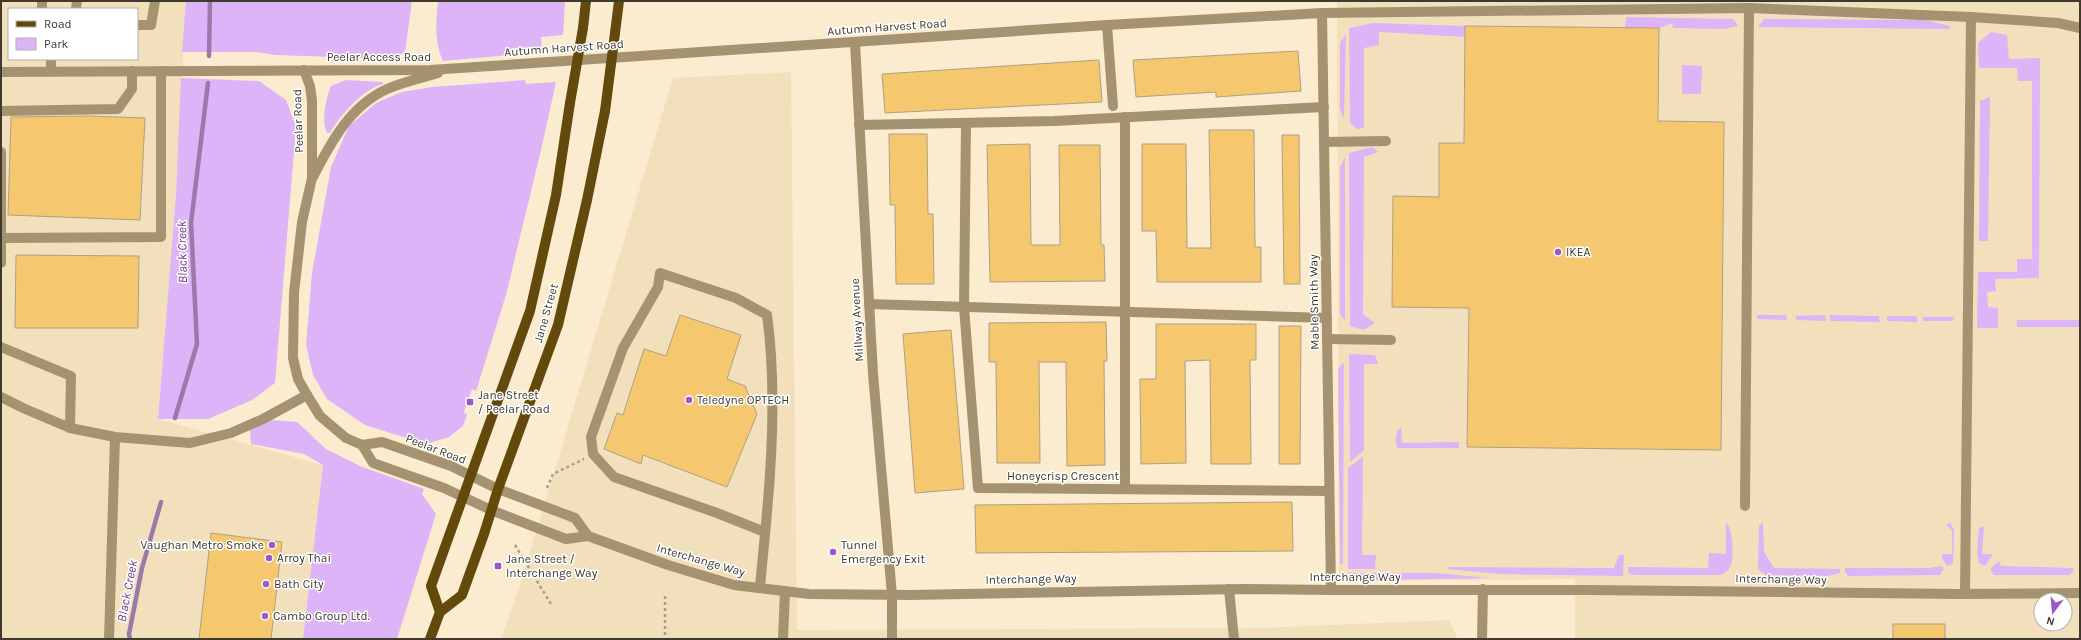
<svg xmlns="http://www.w3.org/2000/svg" width="2081" height="640" viewBox="0 0 2081 640" font-family="Karla,sans-serif">
	<style>
		.built { fill: #f2e0bd; fill-rule: evenodd }
		.green { fill: #dcb4f7 }
		.lines { fill: none; stroke-linecap: round; stroke-linejoin: round }
		.stream { stroke: #9b79ab; stroke-width: 4.5 }
		.building { fill: #f5c870; stroke: #ae9f85 }
		.path { stroke: #aa9f8a; stroke-width: 2.5; stroke-dasharray: 3 3; stroke-linecap: butt }
		.minor { stroke: #a59270; stroke-width: 10 }
		.major { stroke: #63490c; stroke-width: 10 }
		.major-bridge { stroke: #63490c; stroke-width: 10 }
		.poi-dot { fill: #9f56c9; stroke: #fff; stroke-width: 1.5 }
		.labels { text-anchor: middle; dominant-baseline: central; stroke-width: 3; stroke-linejoin: round; paint-order: stroke }
		.street-label { font-size: 12px; fill: #3f392e; stroke: #fff }
		.poi-label { font-size: 12px; fill: #3f392e; stroke: #fff; text-anchor: start }
		.water-label { font-size: 13px; font-style: italic; fill: #6f358f; stroke: #fff }
	</style>
	<rect width="100%" height="100%" fill="#fbeccf"/>
	<g class="built">
		<path d="M 1,1 L 186,1 L 176,194 L 158,419 L 323,465 L 303,639 L 1,639 ZM 9,9 L 137,9 L 137,59 L 9,59 Z"/>
		<path d="M 1337,1 L 2080,1 L 2080,639 L 1575,639 L 1575,579 L 1339,581 ZM 2041,600 L 2065,600 L 2065,624 L 2041,624 Z"/>
		<polygon points="791,72 797,630 1261,628 1449,620 1458,639 501,639 521,582 673,78"/>
	</g>
	<g class="green">
		<polygon points="186,1 412,1 405,52 393,59 275,55 257,52 182,52"/>
		<path d="M 438,1 L 565,1 L 563,35 L 541,37 L 542,52 L 443,61 C 434,42 436,21 438,1 Z"/>
		<polygon points="1626,17 1733,19 1738,26 1724,29 1672,28 1673,23 1659,28 1625,28"/>
		<polygon points="1764,19 1925,20 1950,26 1950,29 1758,27"/>
		<polygon points="1373,23 1465,26 1465,37 1379,32 1379,45 1364,48 1364,128 1357,129 1350,123 1349,28"/>
		<polygon points="1991,32 2007,35 2009,59 2040,58 2039,278 1995,279 1996,291 1987,292 1988,307 1998,308 1998,328 1977,328 1978,272 2017,272 2017,259 2032,259 2032,81 2018,81 2017,68 1979,68 1978,43"/>
		<polygon points="1346,34 1344,119 1340,109 1340,43"/>
		<polygon points="1682,65 1702,66 1701,94 1682,94"/>
		<polygon points="181,78 259,81 286,100 296,127 275,383 252,400 208,419 158,419 176,194"/>
		<path d="M 346,80 L 383,82 L 383,84 C 363,89 340,115 330,133 L 327,133 C 321,120 326,98 331,86 Z"/>
		<polygon points="525,80 526,84 556,82 541,150 506,295 476,391 472,389 464,412 467,415 463,426 449,437 426,444 365,425 327,399 313,375 306,345 312,273 331,167 349,126 376,103 402,92 432,87"/>
		<polygon points="1990,97 1988,241 1979,241 1980,101"/>
		<polygon points="1372,147 1378,152 1364,157 1363,314 1375,323 1363,330 1350,326 1349,153"/>
		<polygon points="1345,157 1345,321 1340,314 1340,167"/>
		<polygon points="1757,315 1786,315 1787,320 1757,319"/>
		<polygon points="1825,315 1826,321 1797,320 1795,316"/>
		<polygon points="1829,315 1879,316 1880,322 1831,321"/>
		<polygon points="1887,316 1917,316 1917,322 1887,321"/>
		<polygon points="1923,317 1954,317 1953,321 1923,321"/>
		<rect x="2017" y="320" width="63" height="7"/>
		<polygon points="1349,354 1375,355 1378,364 1364,364 1364,450 1350,462"/>
		<polygon points="1344,362 1343,564 1340,564 1338,369"/>
		<polygon points="272,420 297,422 326,449 360,466 424,489 422,494 436,514 397,639 303,639 323,465 304,454 251,444 250,429"/>
		<path d="M 1401,427 L 1402,443 L 1459,442 L 1459,448 L 1397,448 C 1396,440 1394,433 1401,427 Z"/>
		<polygon points="1363,456 1362,555 1376,555 1375,569 1348,569 1348,468"/>
		<polygon points="1763,522 1764,552 1774,568 1840,569 1840,573 1828,576 1765,575 1758,569 1759,526"/>
		<path d="M 1726,523 C 1733,527 1734,557 1731,565 C 1729,571 1725,573 1720,575 L 1636,575 L 1630,574 L 1628,572 L 1628,567 L 1708,568 L 1709,553 L 1726,554 Z"/>
		<polygon points="1950,523 1954,530 1953,564 1947,566 1942,558 1942,554 1952,554 1952,531 1946,524"/>
		<polygon points="1984,526 1982,554 1993,554 1985,566 1979,563 1977,553 1979,528"/>
		<polygon points="1619,555 1624,555 1623,576 1500,574 1448,569 1449,567 1614,568"/>
		<polygon points="1999,561 2001,566 2073,568 2073,572 2069,575 1994,575 1990,569"/>
		<polygon points="1941,566 1944,568 1940,575 1848,576 1845,572 1845,568 1929,568"/>
		<polygon points="1347,573 1433,573 1491,578 1372,580 1354,578"/>
	</g>
	<g class="lines">
		<g class="stream">
			<polyline points="209,56 210,1"/>
			<polyline points="175,418 197,344 191,223 208,83"/>
			<polyline points="130,639 129,634 142,568 161,502"/>
		</g>
	</g>
	<g class="building">
		<polygon points="1465,26 1659,28 1658,121 1724,122 1721,450 1467,447 1469,308 1392,307 1393,196 1439,197 1439,143 1464,143"/>
		<polygon points="1298,51 1301,91 1216,97 1216,92 1136,97 1133,60"/>
		<polygon points="1099,60 1102,102 885,113 882,74"/>
		<polygon points="88,116 145,118 140,220 8,215 11,117"/>
		<polygon points="1209,130 1254,130 1255,247 1261,247 1261,282 1157,282 1156,231 1142,231 1142,144 1186,144 1187,248 1211,248"/>
		<polygon points="889,134 927,134 928,214 933,214 934,284 896,284 895,205 890,205"/>
		<polygon points="1282,135 1299,135 1300,284 1284,284"/>
		<polygon points="1030,144 1031,245 1060,245 1059,145 1100,145 1101,245 1104,245 1105,281 990,282 987,145"/>
		<polygon points="16,255 139,256 138,328 15,328"/>
		<polygon points="680,315 741,335 727,379 745,386 757,414 727,487 643,455 641,464 604,449 617,413 623,415 644,349 666,356"/>
		<polygon points="1106,322 1107,361 1104,361 1105,465 1067,466 1066,362 1039,362 1040,463 997,463 996,362 989,362 989,323"/>
		<polygon points="1156,324 1256,324 1256,360 1250,360 1251,464 1211,464 1210,360 1185,361 1186,463 1141,464 1140,379 1156,379"/>
		<polygon points="1279,326 1301,326 1300,464 1279,464"/>
		<polygon points="951,330 964,489 915,493 903,334"/>
		<polygon points="1292,502 1293,551 976,553 975,505"/>
		<polygon points="211,533 282,542 271,639 199,639"/>
		<rect x="1893" y="624" width="52" height="15"/>
	</g>
	<g class="lines">
		<g class="path">
			<polyline points="547,488 553,474 584,459"/>
			<polyline points="515,545 551,604"/>
			<polyline points="665,596 665,639"/>
		</g>
		<g class="minor">
			<polyline points="42,1 42,9"/>
			<polyline points="76,9 77,1"/>
			<polyline points="1322,13 1331,590"/>
			<polyline points="137,25 151,25 155,1"/>
			<polyline points="1107,25 1113,106"/>
			<polyline points="855,43 873,374 892,595 892,639"/>
			<polyline points="51,59 51,71"/>
			<polyline points="304,70 310,86 312,101 312,178 302,222 294,293 293,358 298,379 307,395 320,416 346,438 362,445 382,442 451,466 498,489 575,518 588,536"/>
			<polyline points="1,72 430,70 1107,25 1322,13 1749,8 1971,17 2058,23 2080,28"/>
			<polyline points="1,111 118,109 132,89 132,71"/>
			<polyline points="966,123 964,307 978,488 1329,491"/>
			<polyline points="859,125 1054,121 1324,107"/>
			<polyline points="1324,142 1386,141"/>
			<polyline points="1,152 1,263"/>
			<path d="M 313,177 C 331,142 350,106 387,89 C 403,82 421,78 438,73"/>
			<polyline points="2,238 161,237 161,71"/>
			<polyline points="869,304 1327,318"/>
			<polyline points="1327,339 1391,340"/>
			<polyline points="1,347 71,376 70,428"/>
			<polyline points="1,397 23,408 70,428 115,437 190,443 231,433 263,419 307,395"/>
			<polyline points="362,445 373,463 444,488 491,510 566,539 588,536 668,565 734,585 809,594 911,595 1244,589 1331,590 1589,590 1959,594 2080,593"/>
			<polyline points="1125,489 1125,117"/>
			<polyline points="1745,506 1749,8"/>
			<path d="M 760,588 C 762,562 765,538 767,512 C 773,447 776,380 767,315 L 736,298 L 660,273 L 658,287 L 623,348 L 591,437 L 593,454 L 614,477 L 717,513 L 765,532"/>
			<polyline points="1229,589 1234,639"/>
			<polyline points="1965,594 1971,17"/>
			<polyline points="109,639 115,437"/>
			<polyline points="783,639 785,591"/>
			<polyline points="1482,639 1483,589"/>
		</g>
		<g class="major">
			<polyline points="583,28 586,1"/>
			<polyline points="615,33 619,1"/>
			<polyline points="440,612 431,586 530,311 556,195 570,103"/>
			<polyline points="430,639 440,612 462,595 484,534 498,489 558,325 587,200 605,111"/>
		</g>
		<g class="major-bridge">
			<polyline points="570,103 583,28"/>
			<polyline points="605,111 615,33"/>
		</g>
	</g>
	<g class="poi-dot">
		<circle cx="1558" cy="252" r="4"/>
		<circle cx="689" cy="400" r="4"/>
		<rect x="466" y="398" width="8" height="8" rx="2"/>
		<circle cx="272" cy="545" r="4"/>
		<circle cx="833" cy="552" r="4"/>
		<circle cx="269" cy="558" r="4"/>
		<rect x="494" y="562" width="8" height="8" rx="2"/>
		<circle cx="266" cy="584" r="4"/>
		<circle cx="265" cy="616" r="4"/>
	</g>
	<g class="labels">
		<g class="street-label">
			<text transform="translate(887 27) rotate(-4)">Autumn Harvest Road</text>
			<text transform="translate(564 48) rotate(-4)">Autumn Harvest Road</text>
			<text x="379" y="57">Peelar Access Road</text>
			<text transform="translate(298 121) rotate(-92)">Peelar Road</text>
			<text transform="translate(1314 302) rotate(-91)">Mable Smith Way</text>
			<text transform="translate(546 313) rotate(-74)">Jane Street</text>
			<text transform="translate(857 320) rotate(-93)">Millway Avenue</text>
			<text transform="translate(436 449) rotate(21)">Peelar Road</text>
			<text x="1063" y="476">Honeycrisp Crescent</text>
			<text transform="translate(701 560) rotate(16)">Interchange Way</text>
			<text x="1355" y="577">Interchange Way</text>
			<text transform="translate(1031 579) rotate(-1)">Interchange Way</text>
			<text transform="translate(1781 579) rotate(1)">Interchange Way</text>
		</g>
		<g class="poi-label">
			<text x="1566" y="252">IKEA</text>
			<text x="478" y="395">Jane Street<tspan x="478" dy="14">/ Peelar Road</tspan></text>
			<text x="697" y="400">Teledyne OPTECH</text>
			<text x="264" y="545" text-anchor="end">Vaughan Metro Smoke</text>
			<text x="841" y="545">Tunnel<tspan x="841" dy="14">Emergency Exit</tspan></text>
			<text x="277" y="558">Arroy Thai</text>
			<text x="506" y="559">Jane Street /<tspan x="506" dy="14">Interchange Way</tspan></text>
			<text x="274" y="584">Bath City</text>
			<text x="273" y="616">Cambo Group Ltd.</text>
		</g>
		<g class="water-label">
			<text transform="translate(182 252) rotate(-91)">Black Creek</text>
			<text transform="translate(127 591) rotate(-79)">Black Creek</text>
		</g>
	</g>
	<rect width="2081" height="640" fill="none" stroke="#3f392e" stroke-width="4"/>
	<rect x="8" y="8" width="130" height="52" fill="#ffffff" stroke="#b2b0ab"/>
	<rect x="16" y="21" width="20" height="6" fill="#63490c" stroke="#b2b0ab"/>
	<text x="44" y="28" font-size="12" fill="#3f392e">Road</text>
	<rect x="16" y="38" width="20" height="12" fill="#dcb4f7" stroke="#b2b0ab"/>
	<text x="44" y="48" font-size="12" fill="#3f392e">Park</text>
	<g transform="translate(2053 612) rotate(196)"><circle r="19" fill="#ffffff" stroke="#b2b0ab"/>
	<path d="M0-3L7 15L0 10L-7 15Z" fill="#9f56c9"/>
	<text y="-6" font-size="11" font-weight="bold" text-anchor="middle" fill="#3f392e">N</text>
	</g>
</svg>
